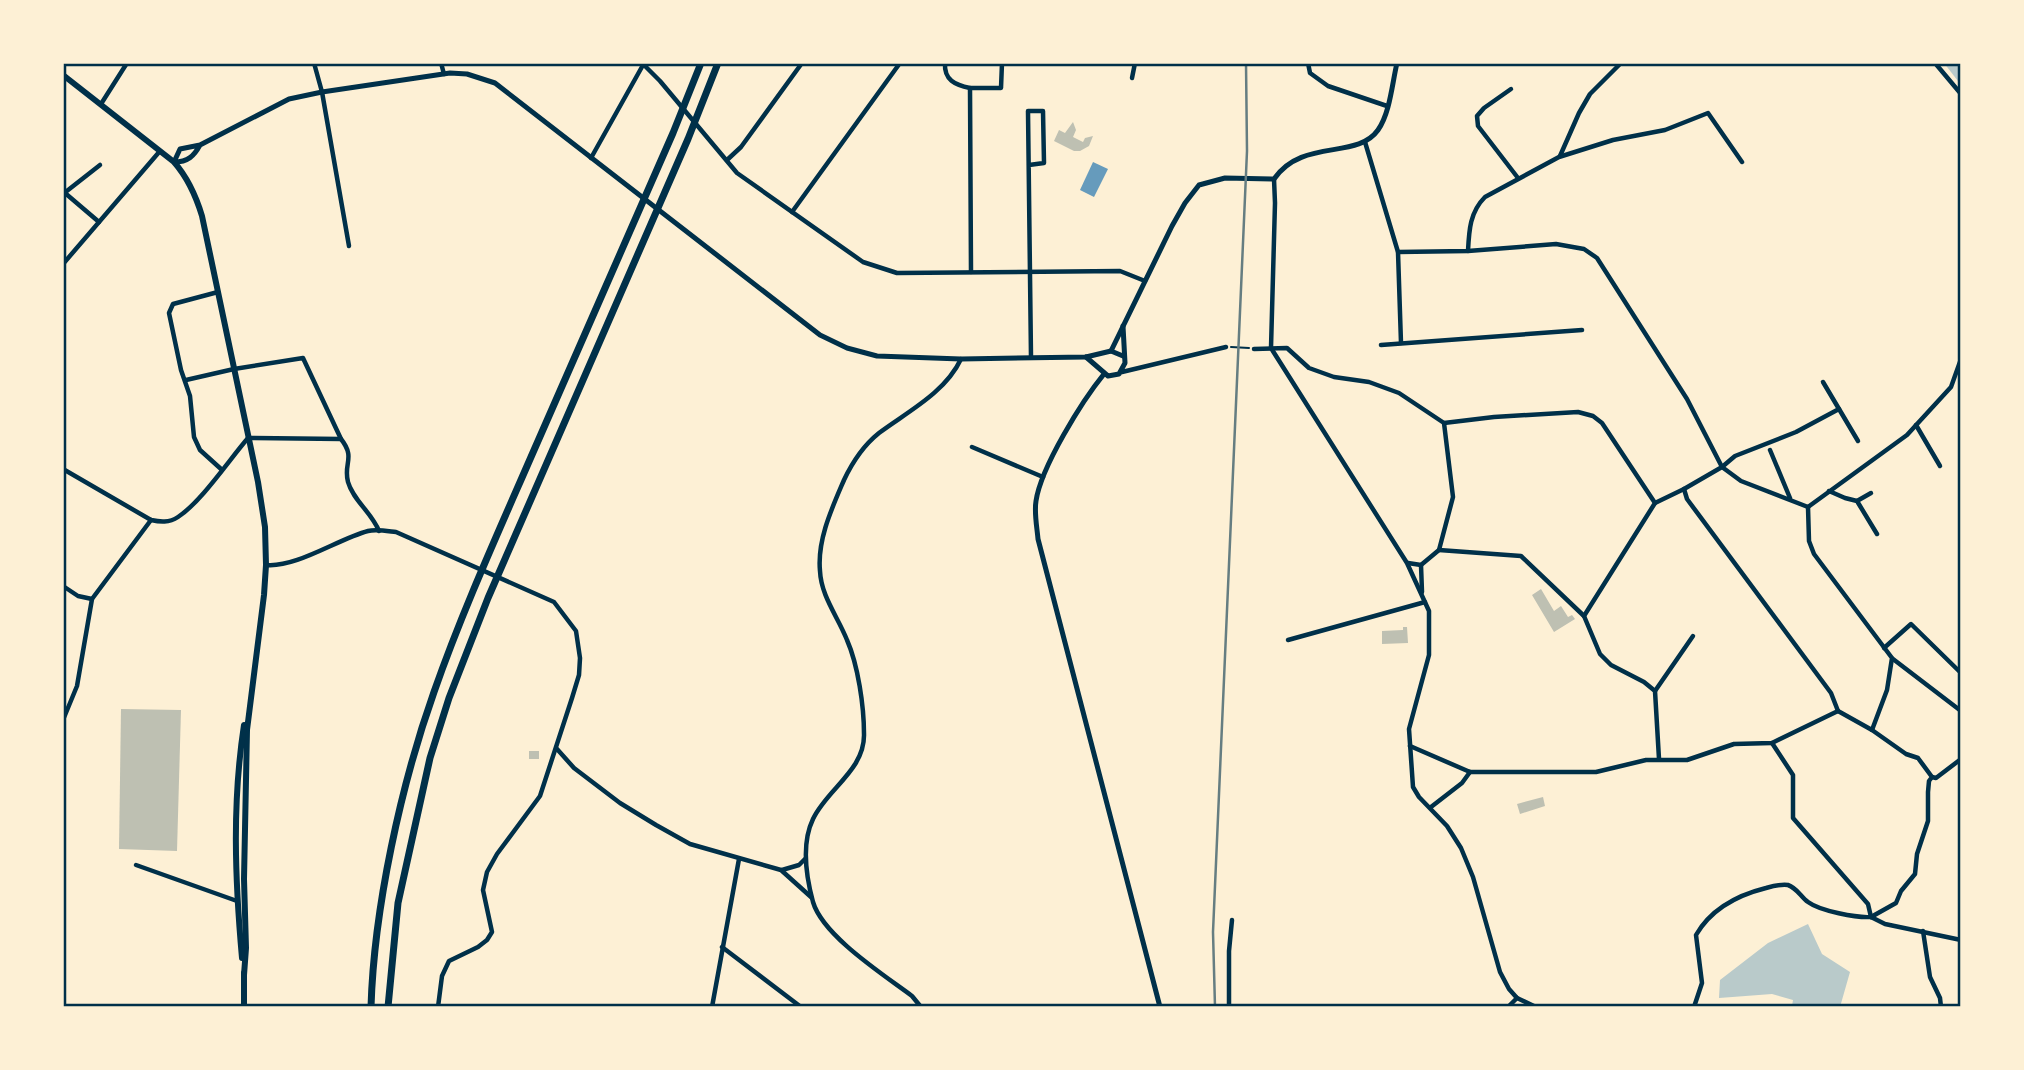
<svg xmlns="http://www.w3.org/2000/svg" width="2024" height="1070" viewBox="0 0 2024 1070" font-family="Signika,sans-serif">
	<style>
		.green { fill: #b9caca }
		.water { fill: #669bbc }
		.building { fill: #bec0b2 }
		.lines { fill: none; stroke-linecap: round; stroke-linejoin: round }
		.path { stroke: #003049; stroke-width: 2 }
		.minor { stroke: #003049; stroke-width: 4.5 }
		.tertiary { stroke: #003049; stroke-width: 5 }
		.primary { stroke: #003049; stroke-width: 6 }
		.motorway { stroke: #003049; stroke-width: 7 }
		.rail { stroke: #657d81; stroke-width: 2.5 }
		.neatline { fill: none; stroke: #003049; stroke-width: 2.5 }
	</style>
	<rect width="100%" height="100%" fill="#fdf0d5"/>
	<g class="green">
		<polygon points="1944,63 1961,63 1961,85"/>
		<polygon points="1808,924 1822,954 1850,972 1840,1007 1795,1007 1792,1006 1793,1000 1772,994 1719,998 1720,980 1768,943"/>
	</g>
	<polygon class="water" points="1093,162 1108,169 1094,197 1080,190"/>
	<g class="building">
		<polygon points="1073,122 1076,130 1073,137 1083,142 1085,138 1093,136 1089,146 1080,151 1074,151 1054,141 1059,130 1065,133"/>
		<polygon points="1541,589 1554,611 1561,606 1568,617 1572,615 1575,619 1554,632 1532,595"/>
		<polygon points="1403,627 1407,627 1408,643 1382,644 1382,631 1403,630"/>
		<polygon points="121,709 181,710 177,851 119,849"/>
		<rect x="529" y="751" width="10" height="8"/>
		<polygon points="1543,797 1545,806 1520,814 1517,804"/>
	</g>
	<g class="lines">
		<polyline class="path" points="1231,347 1249,348"/>
		<g class="minor">
			<polyline points="314,63 322,92 349,246"/>
			<polyline points="441,63 444,74"/>
			<polyline points="642,63 660,81 737,173 863,262 897,273 1120,271 1145,281"/>
			<path d="M 945,63 C 944,80 955,85 970,88"/>
			<polyline points="1308,63 1310,73 1328,86 1387,106"/>
			<polyline points="1935,63 1961,94"/>
			<polyline points="1132,78 1135,63"/>
			<polyline points="1511,89 1484,108 1477,116 1478,126 1518,178"/>
			<polyline points="101,104 127,63"/>
			<polyline points="1365,142 1398,252 1401,343"/>
			<polyline points="1560,156 1579,113 1590,94 1621,63"/>
			<polyline points="591,158 643,65"/>
			<polyline points="727,160 741,147 802,63"/>
			<path d="M 1029,165 L 1044,163 L 1043,111 L 1028,111 C 1029,193 1030,275 1031,357"/>
			<polyline points="65,193 99,222"/>
			<polyline points="63,194 100,165"/>
			<polyline points="792,212 900,63"/>
			<path d="M 1468,251 C 1469,230 1470,212 1485,197 L 1559,157 L 1613,140 L 1665,130 L 1708,113 L 1742,162"/>
			<polyline points="1398,252 1468,251 1556,244 1584,249 1597,258 1687,399 1722,467 1741,481 1808,507"/>
			<polyline points="63,264 160,151"/>
			<polyline points="971,272 970,88 1001,88 1002,63"/>
			<polyline points="218,292 173,304 169,313 181,370 190,396 194,437 200,450 221,469"/>
			<polyline points="1381,345 1582,330"/>
			<polyline points="1271,348 1407,563 1429,611 1429,655 1409,729 1413,787 1419,797 1447,826 1461,848 1473,877 1500,972 1509,989 1517,998 1536,1007"/>
			<polyline points="1271,348 1275,203 1274,179"/>
			<polyline points="1254,349 1287,348 1309,368 1334,377 1369,382 1399,393 1444,423 1453,497 1439,550 1421,565 1408,563"/>
			<polyline points="1122,372 1226,347"/>
			<path d="M 186,380 L 234,369 L 303,358 L 341,439 C 356,458 343,463 348,482 C 353,500 372,513 379,531"/>
			<polyline points="1823,382 1858,441"/>
			<polyline points="1444,423 1494,417 1578,412 1593,416 1602,423 1655,503 1584,616"/>
			<polyline points="1916,425 1940,466"/>
			<polyline points="972,447 1043,477"/>
			<polyline points="1770,450 1790,498"/>
			<path d="M 63,469 L 151,520 C 160,522 169,523 178,517 C 201,502 229,460 248,438 L 341,439"/>
			<polyline points="1684,489 1687,499 1831,693 1838,711"/>
			<polyline points="1829,491 1845,498 1857,501 1877,534"/>
			<polyline points="1857,501 1871,493"/>
			<polyline points="1655,503 1684,489 1722,467 1735,456 1796,432 1839,409"/>
			<polyline points="1808,507 1809,541 1814,554 1892,658 1887,690 1872,730 1838,711"/>
			<polyline points="1808,507 1907,435 1951,387 1961,359"/>
			<polyline points="1439,550 1521,556 1584,616 1600,654 1611,665 1644,682 1655,691 1659,759"/>
			<path d="M 266,565 C 296,568 338,539 368,531 C 376,529 387,531 396,532 L 554,602 L 576,631 L 580,658 L 579,675 L 572,698 L 540,796 L 497,854 L 487,872 L 483,890 L 492,932 L 487,940 L 478,947 L 449,961 L 442,976 L 438,1007"/>
			<polyline points="1421,565 1422,592"/>
			<polyline points="63,586 78,596 92,599"/>
			<polyline points="1288,640 1425,602"/>
			<polyline points="1884,648 1911,624 1961,673"/>
			<polyline points="1893,659 1961,711"/>
			<polyline points="1655,691 1693,636"/>
			<polyline points="63,720 77,686 92,599 151,520"/>
			<polyline points="1772,743 1793,775 1793,818 1868,904 1871,917"/>
			<polyline points="1410,746 1470,772 1596,772 1646,760 1687,760 1734,744 1772,743 1838,711"/>
			<polyline points="557,749 574,768 620,803 656,825 690,844 781,870 811,897"/>
			<polyline points="1932,777 1936,778 1961,759"/>
			<polyline points="1431,807 1462,783 1470,772"/>
			<polyline points="136,865 237,901"/>
			<polyline points="782,870 799,865 805,859"/>
			<polyline points="1871,917 1896,903 1901,891 1915,874 1917,854 1928,821 1928,792 1929,781 1932,777 1918,758 1906,754 1872,730"/>
			<polyline points="1871,917 1885,924 1961,940"/>
			<polyline points="1923,931 1930,977 1940,998 1941,1007"/>
			<polyline points="722,947 801,1007"/>
			<polyline points="712,1007 739,859"/>
			<path d="M 921,1007 L 912,996 C 884,975 823,936 813,902 C 806,876 801,844 813,819 C 827,789 865,770 864,734 C 864,706 858,665 847,640 C 838,617 821,596 820,571 C 817,540 832,508 844,480 C 852,463 864,445 879,433 C 907,412 945,393 961,359"/>
			<polyline points="1229,1007 1229,951 1232,920"/>
			<polyline points="1508,1007 1517,998"/>
			<path d="M 1694,1007 L 1702,983 L 1696,935 C 1711,909 1738,895 1766,888 C 1773,886 1781,884 1788,885 C 1797,888 1801,897 1808,902 C 1820,911 1857,918 1871,917"/>
		</g>
		<g class="tertiary">
			<path d="M 200,145 C 194,156 188,162 174,162 L 180,149 L 200,145 L 289,99 L 322,92 L 450,73 L 467,74 L 495,83 L 820,335 L 847,348 L 877,356 L 961,359 L 1086,357 L 1111,351 L 1123,356"/>
			<path d="M 1111,351 L 1172,226 L 1185,203 L 1199,185 L 1225,178 L 1274,179 C 1302,138 1357,160 1378,130 C 1390,113 1392,84 1397,63"/>
			<polyline points="1086,357 1108,376 1119,374 1125,363 1123,326"/>
			<path d="M 1104,374 C 1082,401 1041,467 1036,501 C 1034,513 1037,527 1038,539 L 1160,1007"/>
		</g>
		<g class="primary">
			<path d="M 63,75 L 174,162 C 188,178 196,196 202,216 L 258,482 L 265,527 L 266,565 L 264,595 L 247,730 L 244,879 L 246,948 L 244,975"/>
			<path d="M 242,958 C 235,880 232,803 244,725"/>
			<polyline points="244,973 244,1007"/>
		</g>
		<g class="motorway">
			<path d="M 371,1007 C 374,908 401,785 434,692 C 462,612 497,535 531,457 C 578,349 626,241 673,133 L 701,63"/>
			<polyline points="388,1007 398,903 430,758 449,698 488,598 688,139 718,63"/>
		</g>
		<polyline class="rail" points="1215,1007 1213,932 1247,151 1246,63"/>
	</g>
	<rect width="2024" height="1070" fill="none" stroke="#fdf0d5" stroke-width="130"/>
	<rect x="65" y="65" width="1894" height="940" class="neatline"/>
</svg>
